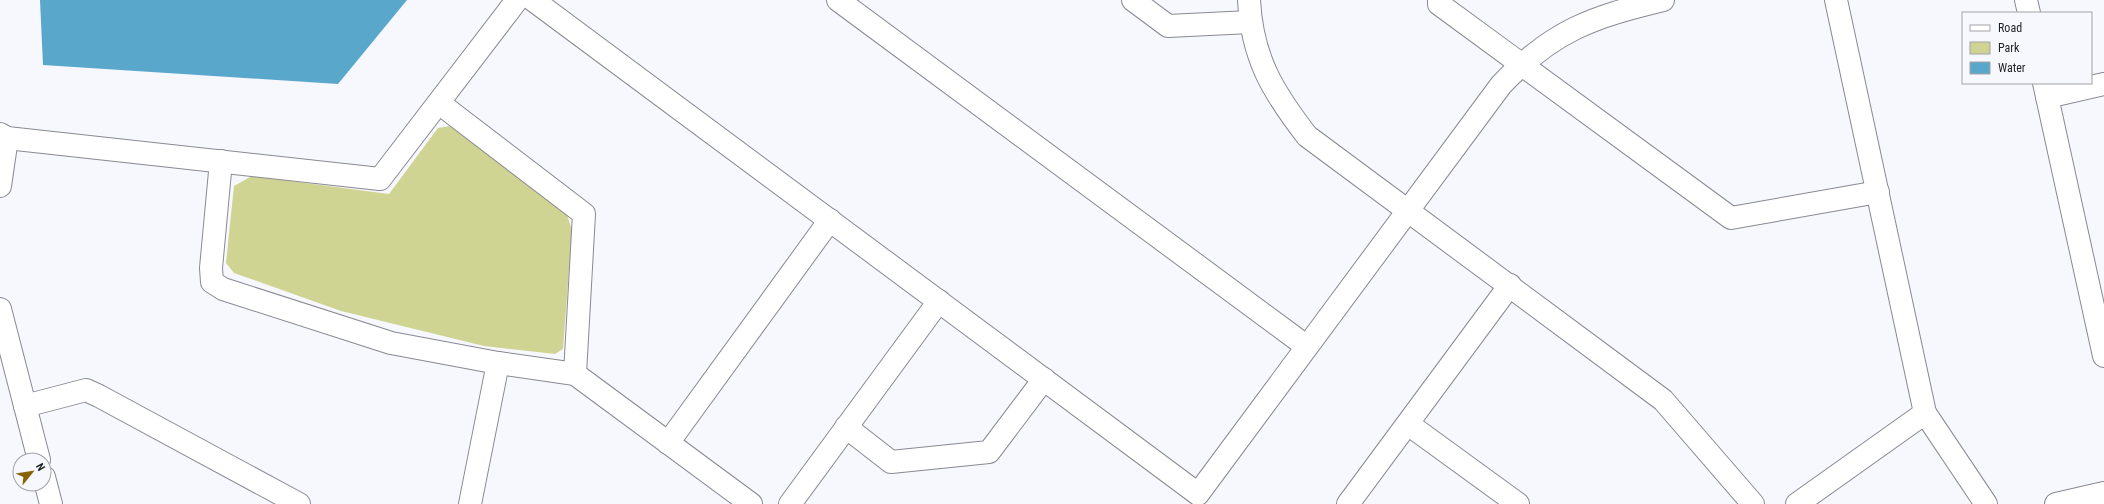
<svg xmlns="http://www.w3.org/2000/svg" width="2104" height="504" viewBox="0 0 2104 504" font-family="'Roboto Condensed',sans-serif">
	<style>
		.green { fill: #cfd492 }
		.water { fill: #5aa7cc }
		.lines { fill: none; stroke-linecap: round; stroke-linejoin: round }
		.minor-casing { stroke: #898993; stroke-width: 24 }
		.minor { stroke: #fff; stroke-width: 22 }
	</style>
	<rect width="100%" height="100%" fill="#f7f7fe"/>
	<polygon class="green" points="450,126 566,212 572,230 563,349 555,354 484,346 341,311 234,273 226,263 234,186 252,176 389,194 438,128"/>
	<polygon class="water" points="40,0 407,0 338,84 43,65"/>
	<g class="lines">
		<defs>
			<g id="minor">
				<path d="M 533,0 L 1198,494 L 1501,85 C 1553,30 1593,17 1663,0"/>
				<polyline points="838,0 1306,346"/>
				<polyline points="1133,0 1168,26 1250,22"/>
				<path d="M 1249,0 C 1252,58 1273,92 1307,136 L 1663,400 L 1753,504"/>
				<polyline points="1439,0 1439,4 1731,218 1878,192"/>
				<polyline points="2026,0 2029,13"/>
				<polyline points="2044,83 2104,356"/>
				<polyline points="2047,97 2104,84"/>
				<polyline points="439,103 584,214 575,374"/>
				<polyline points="0,134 7,138 380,179 517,0"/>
				<polyline points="221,161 211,268 212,282 223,289 391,343 498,363 575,374 751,504"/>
				<polyline points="0,186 7,138"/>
				<polyline points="0,309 39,460"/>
				<polyline points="25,406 86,390 99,396 299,504"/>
				<polyline points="1925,413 1986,504"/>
				<polyline points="1408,424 1518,504"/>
				<polyline points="846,427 891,462 989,452 1044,379"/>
				<polyline points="668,443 830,220"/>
				<polyline points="44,477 51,504"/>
				<polyline points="470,504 498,363"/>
				<polyline points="790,504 939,301"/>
				<polyline points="1348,504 1510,285"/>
				<polyline points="1797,504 1925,413 1836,0"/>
				<polyline points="2056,504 2104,493"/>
			</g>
		</defs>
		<use href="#minor" class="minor-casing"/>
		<use href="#minor" class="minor"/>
	</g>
	<rect x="1962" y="12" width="130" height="72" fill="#f7f7fe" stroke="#a1a1a6"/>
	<rect x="1970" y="25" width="20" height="6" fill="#ffffff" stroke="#a1a1a6"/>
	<text x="1998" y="32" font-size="12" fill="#1f2023">Road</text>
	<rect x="1970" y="42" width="20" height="12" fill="#cfd492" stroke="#a1a1a6"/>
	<text x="1998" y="52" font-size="12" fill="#1f2023">Park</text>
	<rect x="1970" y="62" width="20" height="12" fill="#5aa7cc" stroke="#a1a1a6"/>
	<text x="1998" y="72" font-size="12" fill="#1f2023">Water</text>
	<g transform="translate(32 472) rotate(60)"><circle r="19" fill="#f7f7fe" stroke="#a1a1a6"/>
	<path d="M0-3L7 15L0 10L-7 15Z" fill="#876400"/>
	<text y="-6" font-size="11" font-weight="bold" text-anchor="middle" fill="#1f2023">N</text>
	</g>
</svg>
